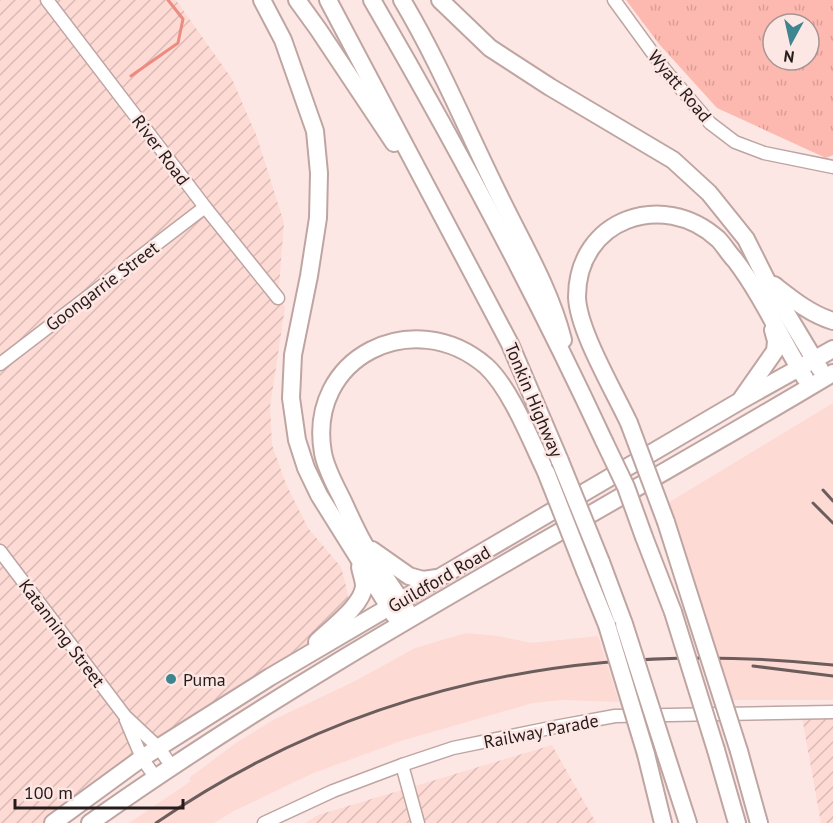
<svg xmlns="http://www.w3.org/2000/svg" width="833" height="823" viewBox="0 0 833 823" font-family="'PT Sans',sans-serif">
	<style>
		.built { fill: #fedad5 }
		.industrial { fill: url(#industrial-furrows) }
		.park { fill: url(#park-tufts); fill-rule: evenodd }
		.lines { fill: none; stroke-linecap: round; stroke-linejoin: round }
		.stream { stroke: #ed8b80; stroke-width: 3 }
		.minor-casing { stroke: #bfa5a2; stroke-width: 15 }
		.highway-casing { stroke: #bfa5a2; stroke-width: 20 }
		.minor { stroke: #fff; stroke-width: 12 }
		.highway { stroke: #fff; stroke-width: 16 }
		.rail { stroke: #6b5d5c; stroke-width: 3 }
		.highway-bridge-casing { stroke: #bfa5a2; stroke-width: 20; stroke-linecap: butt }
		.highway-bridge { stroke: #fff; stroke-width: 16 }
		.poi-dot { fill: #3e858f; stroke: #fde7e4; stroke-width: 2 }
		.labels { text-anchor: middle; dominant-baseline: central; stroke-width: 5; stroke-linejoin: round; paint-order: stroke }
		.street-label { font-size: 18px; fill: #251b1a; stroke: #fde7e4 }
		.poi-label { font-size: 18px; fill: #251b1a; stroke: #fde7e4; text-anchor: start }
	</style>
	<defs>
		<pattern id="industrial-furrows" width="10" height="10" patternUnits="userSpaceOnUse" patternTransform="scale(1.5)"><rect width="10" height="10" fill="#fedad5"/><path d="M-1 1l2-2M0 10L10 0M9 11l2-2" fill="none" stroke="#dabab6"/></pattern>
		<pattern id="park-tufts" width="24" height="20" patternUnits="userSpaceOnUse" patternTransform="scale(1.5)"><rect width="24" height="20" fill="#fdb8af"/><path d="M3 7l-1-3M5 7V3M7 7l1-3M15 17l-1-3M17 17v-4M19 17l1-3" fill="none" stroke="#d99e96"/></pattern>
	</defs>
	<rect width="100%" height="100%" fill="#fde7e4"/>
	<g class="built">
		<polygon points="833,403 833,700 717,700 658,509"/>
		<polygon points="466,633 498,636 531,643 598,636 619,702 563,700 533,703 401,741 311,774 234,811 214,823 129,823 191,781 189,778 236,743 273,720 357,680 415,648"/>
	</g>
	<g class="industrial">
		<polygon points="0,0 176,0 232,79 257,137 284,223 278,298 285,307 270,407 272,445 286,484 308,528 341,567 348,594 348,604 297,661 53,823 0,823"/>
		<polygon points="801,712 833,712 833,823 821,823"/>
		<polygon points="552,745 596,823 305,823 318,815"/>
	</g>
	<path class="park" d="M 626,0 L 833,0 L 833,155 L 826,158 L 717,108 L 659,44 ZM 773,24 L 809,24 L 809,60 L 773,60 Z"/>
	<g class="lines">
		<polyline class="stream" points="131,76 178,43 183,19 168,0"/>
		<defs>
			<g id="minor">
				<polyline points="47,0 205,207 278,298"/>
				<polyline points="614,0 665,70 710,123 735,142 764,153 833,167"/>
				<polyline points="0,364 205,207"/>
				<polyline points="0,551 125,716 159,748 172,767"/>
				<polyline points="126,720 142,758 155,777"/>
				<polyline points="402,765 418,823"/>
				<polyline points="264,823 333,791 402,765 453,748 555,727 615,716 833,712"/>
			</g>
			<g id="highway">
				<polyline points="262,0 283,40 315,131 319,173 318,218 309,276 293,355 291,398 297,440 306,468 319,495 394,615"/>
				<polyline points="297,0 318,29 394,143"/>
				<polyline points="328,0 510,344 560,461"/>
				<path d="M 372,0 C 455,143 534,290 604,441"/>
				<path d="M 402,0 C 439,62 466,128 498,193 C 521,241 550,288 563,340"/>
				<polyline points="440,0 490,48 550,87 673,160 709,193 746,239 766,279 820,369"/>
				<path d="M 774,285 C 792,299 810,314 833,321"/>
				<polyline points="742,398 775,351 776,341 773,330"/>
				<path d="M 629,423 C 614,391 578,330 577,297 C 577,219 663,189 718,239 C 724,245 729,254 735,260 C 763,297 781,339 805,378"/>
				<polyline points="666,522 693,607"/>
				<polyline points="644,537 673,612"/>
				<polyline points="372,550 409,576 423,580 437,578"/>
				<polyline points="601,562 624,624"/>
				<polyline points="585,571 607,625"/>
				<path d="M 406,609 C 393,587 377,567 364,544 C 356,530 349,514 342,499 C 335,485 326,469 323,453 C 306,357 414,304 486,366 C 511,389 531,441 546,472"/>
				<path d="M 317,642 C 330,629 363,605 364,586 C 364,580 361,573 360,567"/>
				<polyline points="716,750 737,823"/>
				<polyline points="739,751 759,823"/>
				<polyline points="665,752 688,823"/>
				<polyline points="646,754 663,823"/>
				<polyline points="53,823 142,758 270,677 740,401 833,349"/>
				<path d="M 90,823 C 327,655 585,522 833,373"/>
			</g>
		</defs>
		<use href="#minor" class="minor-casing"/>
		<use href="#highway" class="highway-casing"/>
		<use href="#minor" class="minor"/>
		<use href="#highway" class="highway"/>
		<g class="rail">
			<polyline points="823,490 833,501"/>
			<polyline points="813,503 833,523"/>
			<polyline points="753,666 833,676"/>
			<path d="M 156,823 C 360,683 589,639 833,665"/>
		</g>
		<defs>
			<g id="highway-bridge">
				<polyline points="629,423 666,522"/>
				<polyline points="604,441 626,487 644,537"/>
				<polyline points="560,461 601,562"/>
				<polyline points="546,472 585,571"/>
				<polyline points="693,607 739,751"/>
				<polyline points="673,612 716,750"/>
				<polyline points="624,624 665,752"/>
				<polyline points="607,625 646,754"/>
			</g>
		</defs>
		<use href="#highway-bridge" class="highway-bridge-casing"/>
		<use href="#highway-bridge" class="highway-bridge"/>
	</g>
	<circle class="poi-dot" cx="171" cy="679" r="6"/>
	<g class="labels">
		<g class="street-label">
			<text transform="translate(680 86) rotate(50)">Wyatt Road</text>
			<text transform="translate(161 150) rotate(53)">River Road</text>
			<text transform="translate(102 286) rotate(-37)">Goongarrie Street</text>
			<text transform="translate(534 400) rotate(67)">Tonkin Highway</text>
			<text transform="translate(439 579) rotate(-30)">Guildford Road</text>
			<text transform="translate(62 633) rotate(53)">Katanning Street</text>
			<text transform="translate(541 731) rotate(-11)">Railway Parade</text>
		</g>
		<g class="poi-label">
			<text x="183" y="679">Puma</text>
		</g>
	</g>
	<g transform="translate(791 42) rotate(188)"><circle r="28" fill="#fde7e4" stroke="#a79593" stroke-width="1.5"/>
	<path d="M0-4.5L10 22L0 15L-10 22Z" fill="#3e858f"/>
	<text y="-9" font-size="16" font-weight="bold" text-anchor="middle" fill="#251b1a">N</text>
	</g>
	<path d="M15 799v9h168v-9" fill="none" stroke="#251b1a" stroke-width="3"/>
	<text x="24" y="799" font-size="18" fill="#251b1a" stroke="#fde7e4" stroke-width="4.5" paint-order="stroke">100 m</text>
</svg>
